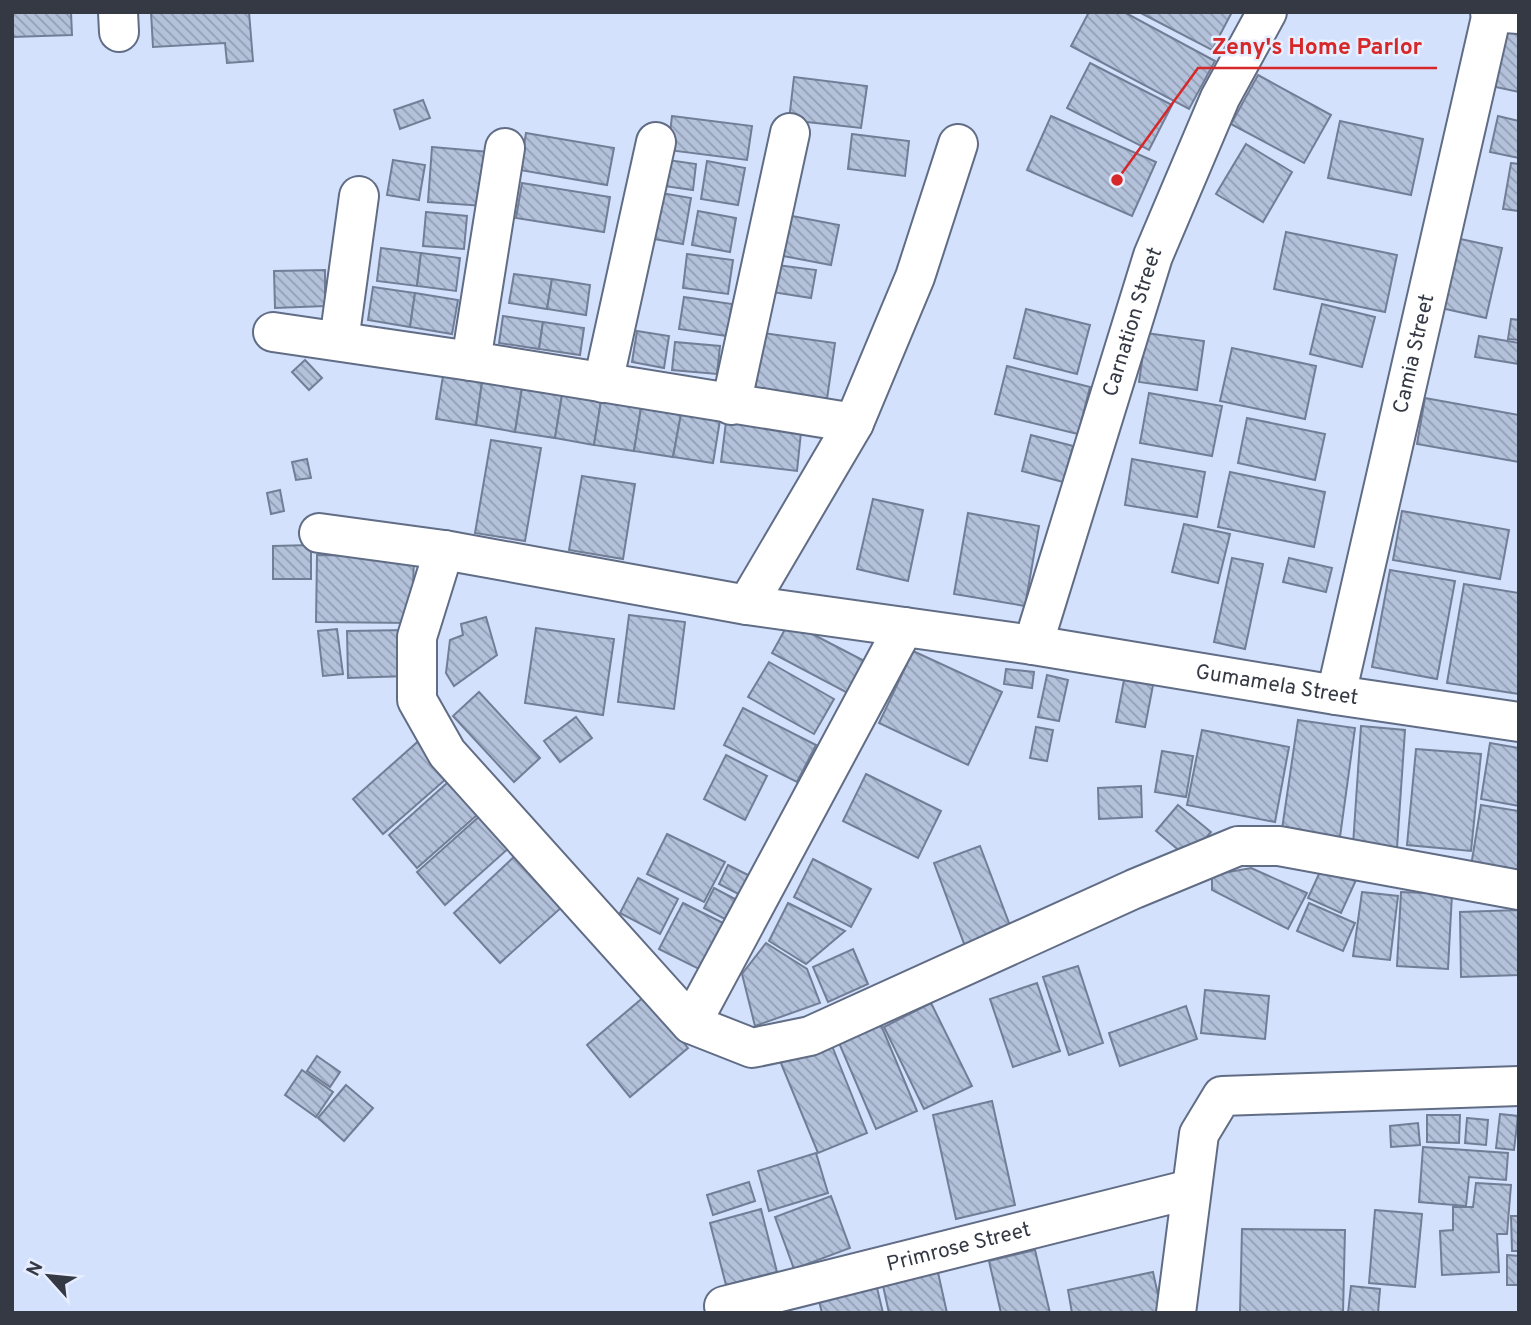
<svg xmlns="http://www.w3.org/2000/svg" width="1531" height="1325" viewBox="0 0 1531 1325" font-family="Overpass,sans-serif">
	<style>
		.building { fill: url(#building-back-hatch); stroke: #727e96; stroke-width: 2 }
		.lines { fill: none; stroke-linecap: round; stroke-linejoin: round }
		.minor-casing { stroke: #616d85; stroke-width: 42 }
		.tertiary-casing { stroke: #616d85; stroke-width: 42 }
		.minor { stroke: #fff; stroke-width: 38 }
		.tertiary { stroke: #fff; stroke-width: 38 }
		.labels { text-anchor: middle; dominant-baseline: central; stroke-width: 5; stroke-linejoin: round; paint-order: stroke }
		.street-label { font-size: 21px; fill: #343944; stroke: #e6eeff }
		.leader { fill: none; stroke: #d62828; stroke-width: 2.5 }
		.callout-dot { fill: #d62828; stroke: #e6eeff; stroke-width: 2.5 }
		.callout-label { font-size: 23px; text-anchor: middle; font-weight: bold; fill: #d62828; stroke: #e6eeff; stroke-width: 5; stroke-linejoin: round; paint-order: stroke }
	</style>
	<defs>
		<pattern id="building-back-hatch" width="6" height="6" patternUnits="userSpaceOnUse" patternTransform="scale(1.75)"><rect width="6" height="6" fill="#b3c1db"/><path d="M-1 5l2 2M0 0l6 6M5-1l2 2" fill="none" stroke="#929eb3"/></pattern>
	</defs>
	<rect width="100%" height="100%" fill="#d4e1fd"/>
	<g class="building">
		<polygon points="12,12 71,12 72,35 12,37"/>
		<polygon points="151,12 249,12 253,61 227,63 225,43 153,47"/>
		<polygon points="1089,12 1124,12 1215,61 1189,109 1071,46"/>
		<polygon points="1139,12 1232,12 1212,50"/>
		<polygon points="1496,18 1519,23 1519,92 1482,84"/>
		<polygon points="1090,63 1172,105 1149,150 1067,108"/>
		<polygon points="1258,75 1331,115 1304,163 1231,124"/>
		<polygon points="794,77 867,86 861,128 789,120"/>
		<polygon points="423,100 430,118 400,129 394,110"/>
		<polygon points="672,116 752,126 747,160 668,150"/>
		<polygon points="1051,116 1156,162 1132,216 1027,170"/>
		<polygon points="1498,116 1519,121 1519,158 1490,152"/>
		<polygon points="1340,121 1423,139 1411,195 1328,178"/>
		<polygon points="526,133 614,148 607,185 520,170"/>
		<polygon points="852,134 909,141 905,176 848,169"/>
		<polygon points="1246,144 1292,172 1263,222 1216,194"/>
		<polygon points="432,147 489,152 484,206 428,202"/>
		<polygon points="661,159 696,164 693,190 657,185"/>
		<polygon points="393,160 425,165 419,200 387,195"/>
		<polygon points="707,161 745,168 738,205 701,199"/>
		<polygon points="1511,163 1519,164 1519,211 1503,209"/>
		<polygon points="522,183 610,197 604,232 516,218"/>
		<polygon points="655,192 691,198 683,244 648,238"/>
		<polygon points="698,211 736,218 730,252 692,245"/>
		<polygon points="426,212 467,216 464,249 423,246"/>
		<polygon points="792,216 839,225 831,265 783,256"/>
		<polygon points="1286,232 1397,255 1385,312 1274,289"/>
		<polygon points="1456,238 1502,248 1486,318 1441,308"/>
		<polygon points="381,248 421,253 417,286 377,281"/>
		<polygon points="421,253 460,258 456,291 417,286"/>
		<polygon points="687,254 733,260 728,294 683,288"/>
		<polygon points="777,265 816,270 811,298 772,292"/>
		<polygon points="325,270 325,306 275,308 274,271"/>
		<polygon points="514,274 552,279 547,309 509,303"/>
		<polygon points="552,279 590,285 586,315 547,309"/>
		<polygon points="373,287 415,293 410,327 368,320"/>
		<polygon points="415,293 458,300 452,334 410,327"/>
		<polygon points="684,297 732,304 727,336 679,329"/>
		<polygon points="1322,304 1375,317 1362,367 1310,354"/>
		<polygon points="1026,309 1090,325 1077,374 1014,358"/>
		<polygon points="503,316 543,322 539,349 499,343"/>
		<polygon points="1511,319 1519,320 1519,340 1508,339"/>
		<polygon points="543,322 584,328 580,355 539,349"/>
		<polygon points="637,331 669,336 664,368 632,362"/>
		<polygon points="763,333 835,343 827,399 755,389"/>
		<polygon points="1146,333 1204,341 1197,390 1139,382"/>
		<polygon points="1479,336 1519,343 1519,364 1475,357"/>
		<polygon points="675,342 720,346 717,374 672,370"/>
		<polygon points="1232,348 1316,366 1305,419 1220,401"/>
		<polygon points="305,360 322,378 309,390 292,372"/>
		<polygon points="1007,366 1090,387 1078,434 995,414"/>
		<polygon points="443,376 482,382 476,425 436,419"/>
		<polygon points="482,382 522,388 515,432 476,425"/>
		<polygon points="522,388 562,395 555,438 515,432"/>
		<polygon points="1149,393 1222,406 1212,456 1140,443"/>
		<polygon points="562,395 601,401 594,445 555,438"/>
		<polygon points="1425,398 1519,415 1519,462 1417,444"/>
		<polygon points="601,401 641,408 634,451 594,445"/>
		<polygon points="641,408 681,414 673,457 634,451"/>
		<polygon points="681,414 720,420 713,463 673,457"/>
		<polygon points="1247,418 1325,434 1315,480 1238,463"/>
		<polygon points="726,422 801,432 797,471 721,462"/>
		<polygon points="1031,435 1073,446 1063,482 1022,471"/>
		<polygon points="491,440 541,448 525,541 475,533"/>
		<polygon points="307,459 311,478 296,480 292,462"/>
		<polygon points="1132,459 1205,472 1197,517 1125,505"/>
		<polygon points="1230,472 1325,492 1314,547 1218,527"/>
		<polygon points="582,476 635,484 623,559 569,550"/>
		<polygon points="280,490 284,511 271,514 267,493"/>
		<polygon points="873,499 923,510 908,581 857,569"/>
		<polygon points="1402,511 1509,530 1500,579 1393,560"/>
		<polygon points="968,513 1039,526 1025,606 954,594"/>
		<polygon points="1184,524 1230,534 1218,583 1172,572"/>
		<polygon points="311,545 311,579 273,579 273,546"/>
		<polygon points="317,555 414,556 412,623 316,622"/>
		<polygon points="1232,558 1263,564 1245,649 1214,642"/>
		<polygon points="1289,558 1332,568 1326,592 1283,582"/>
		<polygon points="1390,570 1455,581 1437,679 1372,667"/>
		<polygon points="1464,584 1519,593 1519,694 1447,683"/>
		<polygon points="629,615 685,622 674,709 618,702"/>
		<polygon points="486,617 497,655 454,686 446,673 450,640 463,635 461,624"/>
		<polygon points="789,622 874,666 857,698 772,653"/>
		<polygon points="536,628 614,639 603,715 525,703"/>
		<polygon points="337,629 343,674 323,676 318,631"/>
		<polygon points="407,630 408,676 348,678 347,631"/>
		<polygon points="913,651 1002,692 968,765 879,723"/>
		<polygon points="769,662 834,699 814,734 748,697"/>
		<polygon points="1006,669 1034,672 1032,688 1004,684"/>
		<polygon points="1047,675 1068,680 1059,721 1038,717"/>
		<polygon points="1124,680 1153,685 1145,727 1116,722"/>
		<polygon points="479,692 540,758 514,782 453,716"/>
		<polygon points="743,708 816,745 797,782 724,745"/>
		<polygon points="576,717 592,738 560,762 544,741"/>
		<polygon points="1298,720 1355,728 1339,844 1281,836"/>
		<polygon points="1361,726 1405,730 1397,848 1353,845"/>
		<polygon points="1036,727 1053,730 1047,761 1030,758"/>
		<polygon points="1202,730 1289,747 1275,822 1187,805"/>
		<polygon points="423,737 454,772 383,834 353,799"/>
		<polygon points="1490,743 1519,748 1519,806 1481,799"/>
		<polygon points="1416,749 1481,754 1471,851 1407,845"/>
		<polygon points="1162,751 1193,756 1186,797 1155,792"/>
		<polygon points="726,755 767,776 745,820 704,799"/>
		<polygon points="866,774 941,811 918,858 843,821"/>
		<polygon points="456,775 485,808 417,868 389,835"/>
		<polygon points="1141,786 1142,817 1099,819 1098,788"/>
		<polygon points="1178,805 1211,832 1188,858 1156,831"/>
		<polygon points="1481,805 1519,811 1519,874 1471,866"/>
		<polygon points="491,806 519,839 445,905 417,872"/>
		<polygon points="667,834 725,862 704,902 647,874"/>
		<polygon points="980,846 1012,931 966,949 934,863"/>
		<polygon points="517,854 563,906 500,963 454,913"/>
		<polygon points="813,859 871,889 851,927 794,897"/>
		<polygon points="728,865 760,881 750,900 719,884"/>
		<polygon points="1323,865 1356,880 1341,913 1308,898"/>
		<polygon points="1251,868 1307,893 1288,929 1212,890 1212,875"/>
		<polygon points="638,878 678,899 660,934 620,913"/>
		<polygon points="714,888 750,907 740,927 704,908"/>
		<polygon points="1362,892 1398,896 1390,960 1353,956"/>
		<polygon points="1401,892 1452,894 1448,969 1397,966"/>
		<polygon points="683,903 733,928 709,974 659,949"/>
		<polygon points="788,903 845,931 806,964 769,941"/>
		<polygon points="1309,903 1355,923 1343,951 1297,931"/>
		<polygon points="1519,910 1519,975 1461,977 1460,912"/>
		<polygon points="766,943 807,969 820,1003 755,1026 742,974"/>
		<polygon points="853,949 868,984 828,1002 813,967"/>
		<polygon points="1078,966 1103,1043 1069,1055 1043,977"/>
		<polygon points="1037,983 1060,1051 1013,1067 990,999"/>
		<polygon points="1205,990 1269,996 1265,1039 1201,1033"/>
		<polygon points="645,996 688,1048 630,1097 587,1045"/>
		<polygon points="931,1003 972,1086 924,1109 884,1027"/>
		<polygon points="1186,1006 1197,1039 1120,1066 1109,1033"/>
		<polygon points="881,1025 917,1111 876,1129 839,1043"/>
		<polygon points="828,1036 867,1133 818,1153 778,1056"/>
		<polygon points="317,1056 340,1072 330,1087 307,1071"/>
		<polygon points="302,1070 333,1092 316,1117 285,1095"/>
		<polygon points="346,1085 373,1108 344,1141 318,1118"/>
		<polygon points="992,1101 1015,1205 956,1219 933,1115"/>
		<polygon points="1500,1114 1518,1116 1514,1150 1496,1148"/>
		<polygon points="1427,1115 1460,1115 1459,1143 1427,1142"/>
		<polygon points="1467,1118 1488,1120 1486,1145 1465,1143"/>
		<polygon points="1418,1123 1420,1145 1391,1147 1390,1126"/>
		<polygon points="1423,1147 1508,1153 1506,1180 1469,1177 1466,1206 1419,1202"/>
		<polygon points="816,1153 828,1193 769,1211 758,1171"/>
		<polygon points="749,1182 755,1201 713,1215 707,1195"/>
		<polygon points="1476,1183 1511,1185 1507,1234 1497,1234 1499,1272 1442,1275 1440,1231 1453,1230 1453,1207 1473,1207"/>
		<polygon points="831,1196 850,1248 794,1269 775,1217"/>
		<polygon points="761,1209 777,1272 726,1285 710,1223"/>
		<polygon points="1375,1210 1422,1214 1415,1287 1369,1283"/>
		<polygon points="1511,1216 1519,1216 1519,1251 1512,1251"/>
		<polygon points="1242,1229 1345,1230 1343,1313 1240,1313"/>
		<polygon points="1035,1250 1050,1313 1001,1313 989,1261"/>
		<polygon points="1507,1255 1519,1256 1519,1285 1507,1285"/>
		<polygon points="937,1268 947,1313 889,1313 882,1281"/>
		<polygon points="1153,1272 1162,1313 1072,1313 1068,1290"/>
		<polygon points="1351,1286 1380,1289 1378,1313 1348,1313"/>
		<polygon points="877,1288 883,1313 822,1313 819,1301"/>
	</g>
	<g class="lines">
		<defs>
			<g id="minor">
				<polyline points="118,12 119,32"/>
				<polyline points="273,332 471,361 854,423"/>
				<polyline points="339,341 359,196"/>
				<polyline points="471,361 505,148"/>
				<polyline points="603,383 656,142"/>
				<polyline points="731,405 790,133"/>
				<path id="s1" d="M 319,533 L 444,550 L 747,605 L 1033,645 L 1336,695 L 1519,722"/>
				<polyline points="444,550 417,637 417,700 447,753 691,1024 752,1048 810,1036 1134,889 1238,846 1279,846 1519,890"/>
				<polyline points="747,605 854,423 915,277 958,144"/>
				<path id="s2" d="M 1033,645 L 1153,256 L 1220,98 L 1267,12"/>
				<path id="s3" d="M 1336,695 L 1492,13"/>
				<polyline points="691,1024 904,627"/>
				<path id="s4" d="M 724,1306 L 1191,1189"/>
				<polyline points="1176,1313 1199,1134 1222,1096 1519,1086"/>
			</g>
			<polyline id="tertiary" points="1490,12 1519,14"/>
		</defs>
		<use href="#minor" class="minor-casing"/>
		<use href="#tertiary" class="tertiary-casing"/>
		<use href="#minor" class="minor"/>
		<use href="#tertiary" class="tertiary"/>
	</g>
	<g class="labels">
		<g class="street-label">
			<text stroke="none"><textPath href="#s2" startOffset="338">Carnation Street</textPath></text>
			<text stroke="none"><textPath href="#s3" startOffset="350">Camia Street</textPath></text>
			<text stroke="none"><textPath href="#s1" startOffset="970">Gumamela Street</textPath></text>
			<text stroke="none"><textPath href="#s4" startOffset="242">Primrose Street</textPath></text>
		</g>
	</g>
	<path class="leader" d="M1117 180L1198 68H1437"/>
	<circle class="callout-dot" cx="1117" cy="180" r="7"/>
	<g class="callout-label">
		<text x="1317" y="54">Zeny's Home Parlor</text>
	</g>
	<rect width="1531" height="1325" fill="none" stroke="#343944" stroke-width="28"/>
	<g transform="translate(49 1276) rotate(297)" stroke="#e6eeff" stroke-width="5" paint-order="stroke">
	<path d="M0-5L12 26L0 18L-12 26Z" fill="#343944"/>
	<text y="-10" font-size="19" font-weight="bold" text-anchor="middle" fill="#343944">N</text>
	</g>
</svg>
